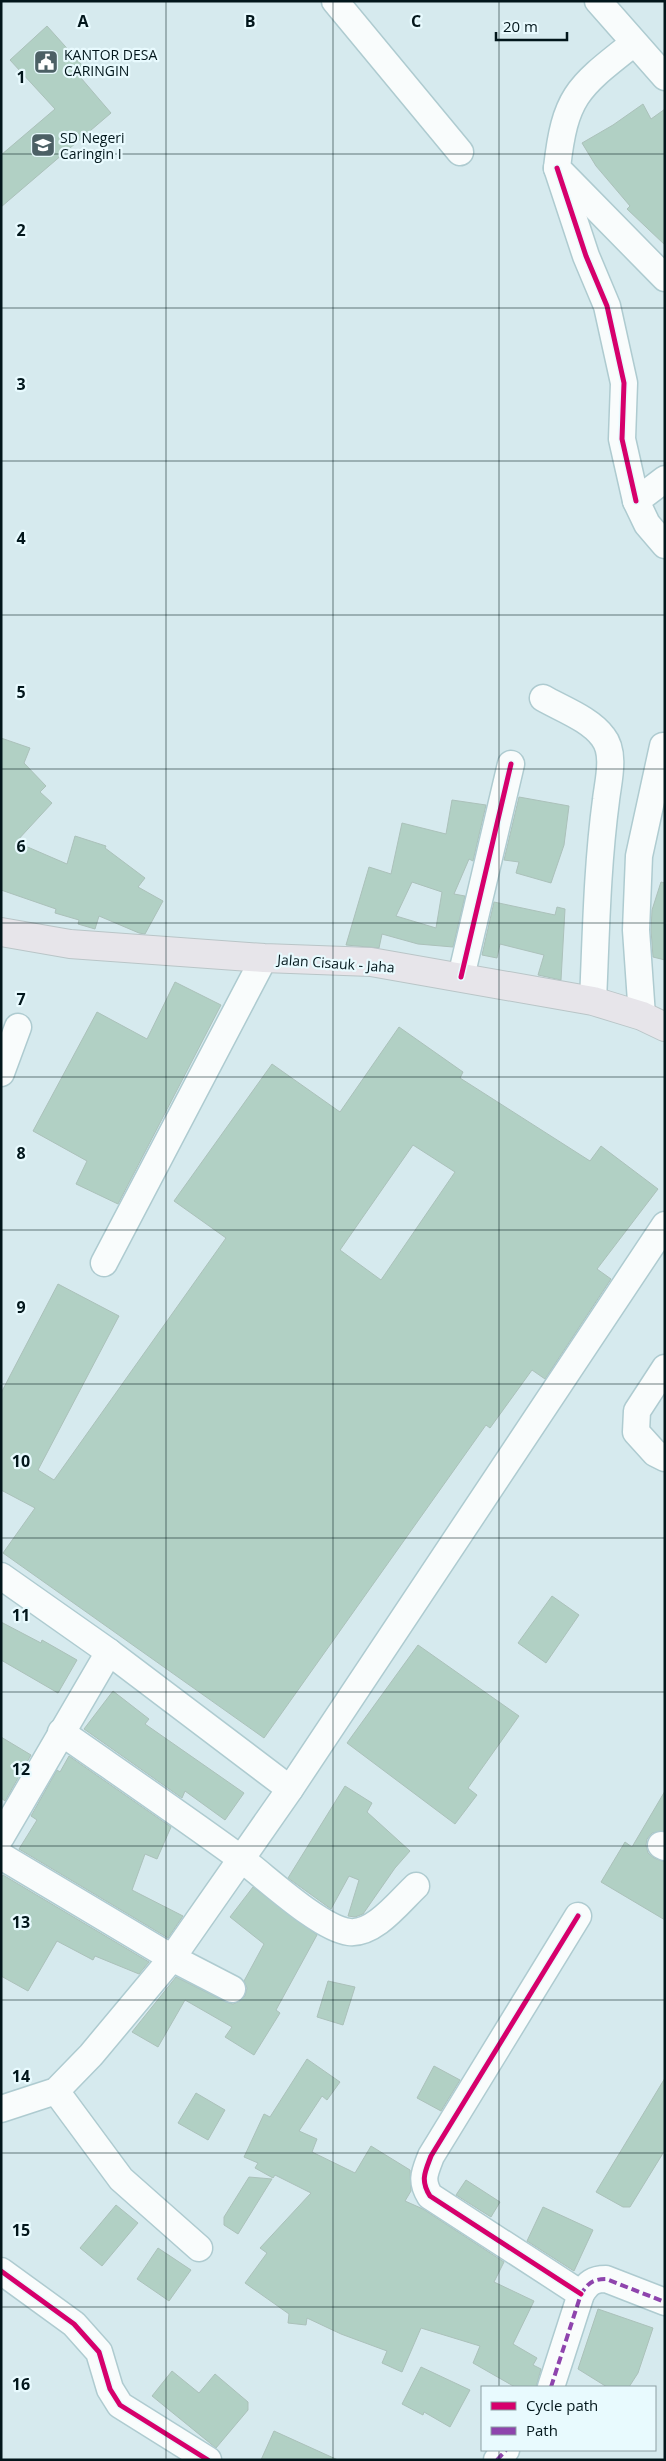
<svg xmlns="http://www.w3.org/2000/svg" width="666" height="2461" viewBox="0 0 666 2461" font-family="'Open Sans',sans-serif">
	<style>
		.building { fill: #b1d0c4; stroke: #abc1ba; fill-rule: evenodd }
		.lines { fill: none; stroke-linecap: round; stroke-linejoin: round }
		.minor-casing { stroke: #aecbd0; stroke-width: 29 }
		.major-casing { stroke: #b9c5c7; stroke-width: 30 }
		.minor { stroke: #f9fcfc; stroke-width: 26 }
		.major { stroke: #e7e5ea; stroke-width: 28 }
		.quiet { stroke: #8e44ad; stroke-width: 4; stroke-dasharray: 8 4; stroke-linecap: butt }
		.cycleway-casing { stroke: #e8fafe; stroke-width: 8 }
		.cycleway { stroke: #d6006c; stroke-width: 5 }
		.grid { fill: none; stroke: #02161b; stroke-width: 1; stroke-opacity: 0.55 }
		.labels { text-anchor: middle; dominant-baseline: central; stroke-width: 4.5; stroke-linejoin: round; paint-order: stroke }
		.poi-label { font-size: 14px; fill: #02161b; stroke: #e8fafe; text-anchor: start }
		.street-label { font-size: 14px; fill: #02161b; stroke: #e8fafe }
		.grid-label { font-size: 16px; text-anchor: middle; font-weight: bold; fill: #02161b; stroke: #e8fafe; stroke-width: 4.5; stroke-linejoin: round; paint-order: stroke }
	</style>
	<rect width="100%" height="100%" fill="#d6eaee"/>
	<g class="building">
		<polygon points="47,26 82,65 75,71 111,113 1,207 1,155 55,109 10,60"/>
		<polygon points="643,104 651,119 665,109 665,245 627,209 630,206 596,166 582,143 613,125"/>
		<polygon points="1,738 30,748 24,763 46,786 40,792 52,803 16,842 67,864 75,836 106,846 105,848 145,878 138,887 163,901 145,934 139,933 99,916 95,929 78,924 79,920 55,913 56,909 1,890"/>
		<polygon points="519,797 569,806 564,845 551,883 516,873 519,862 504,860"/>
		<path d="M 452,800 L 486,805 L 473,861 L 469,859 L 454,894 L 465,896 L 453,947 L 418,944 L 382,934 L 379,948 L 346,945 L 369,867 L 391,874 L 402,823 L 446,834 ZM 412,882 L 442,892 L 436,928 L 396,916 Z"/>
		<polygon points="661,882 665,883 665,960 653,957 651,930 652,910"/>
		<polygon points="494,902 555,915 557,907 565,909 561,980 538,975 544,955 500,944 497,958 482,955"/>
		<polygon points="175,982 221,1005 118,1204 76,1184 87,1161 33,1131 97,1012 147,1039"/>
		<path d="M 399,1027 L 463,1072 L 460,1078 L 590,1161 L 601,1146 L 658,1189 L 597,1269 L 611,1279 L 545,1379 L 532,1370 L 490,1428 L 486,1425 L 264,1738 L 3,1553 L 35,1508 L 1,1490 L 1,1393 L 58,1284 L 119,1316 L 38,1470 L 54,1480 L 226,1238 L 174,1201 L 272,1064 L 340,1112 ZM 413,1145 L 455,1172 L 381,1280 L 340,1250 Z"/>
		<polygon points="552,1596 579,1615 546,1663 518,1643"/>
		<polygon points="1,1622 41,1643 42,1640 77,1660 58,1693 1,1660"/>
		<polygon points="418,1645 519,1716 468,1788 477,1795 455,1824 347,1743"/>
		<polygon points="113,1691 149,1719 145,1724 244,1793 225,1820 185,1791 182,1798 84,1729"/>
		<polygon points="1,1737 31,1755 5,1801 1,1798"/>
		<polygon points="69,1756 171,1827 157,1859 145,1854 132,1890 183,1916 168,1938 19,1849 37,1820 31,1816 57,1770 60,1772"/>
		<polygon points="345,1786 372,1803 367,1812 410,1851 395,1868 363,1914 355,1917 348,1916 359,1880 349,1876 331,1909 288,1878"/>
		<polygon points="665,1791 665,1831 652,1833 647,1839 646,1845 648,1853 654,1858 665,1862 665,1920 601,1882 625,1842 632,1847"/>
		<polygon points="3,1875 149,1962 139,1974 95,1956 93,1960 57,1941 28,1991 1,1976 1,1878"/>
		<polygon points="253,1887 317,1935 276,2010 280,2013 254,2055 225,2037 232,2027 185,2000 158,2047 132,2032 176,1977 226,2002 233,2004 240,2001 245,1996 247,1988 244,1981 264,1944 230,1917"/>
		<polygon points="328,1981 355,1987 343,2025 317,2017"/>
		<polygon points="307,2059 340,2082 327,2100 322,2096 299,2131 317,2139 312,2152 355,2173 371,2146 410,2170 411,2191 405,2201 423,2209 504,2262 494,2282 534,2301 513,2344 537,2358 533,2365 541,2369 536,2387 515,2387 473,2363 480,2346 421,2328 402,2372 382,2363 387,2351 341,2334 307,2318 306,2325 288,2323 289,2314 245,2283 267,2253 260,2248 311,2193 275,2175 273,2178 255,2168 258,2163 244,2157 264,2114 270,2117"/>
		<polygon points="434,2066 460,2080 441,2111 417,2098"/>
		<polygon points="665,2078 665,2150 630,2207 623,2207 596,2192"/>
		<polygon points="196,2093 225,2110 208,2140 178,2123"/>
		<polygon points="249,2177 272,2179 238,2234 224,2225 224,2217"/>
		<polygon points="466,2180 500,2202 491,2217 456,2195"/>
		<polygon points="116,2205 138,2223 102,2266 80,2248"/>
		<polygon points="543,2207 593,2230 574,2271 527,2241"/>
		<polygon points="158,2248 191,2270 169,2301 137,2279"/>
		<polygon points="598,2309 653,2328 638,2373 629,2387 607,2387 578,2369"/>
		<polygon points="421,2367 470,2390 450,2427 424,2412 423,2415 402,2404"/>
		<polygon points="172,2371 199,2393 215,2374 248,2402 248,2410 216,2448 152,2396"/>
		<polygon points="274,2431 338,2460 261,2460"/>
	</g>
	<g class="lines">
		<defs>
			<g id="minor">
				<polyline points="335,1 460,152"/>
				<polyline points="598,1 665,77"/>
				<path d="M 634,43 C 578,87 565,95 557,168 L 665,278"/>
				<polyline points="557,168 586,256 607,306 624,383 622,439 636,501"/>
				<polyline points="665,479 636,501 647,524 665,545"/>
				<path d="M 543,698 C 562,709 590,719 603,737 C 616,753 608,782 606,800 C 597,867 596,934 593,1001"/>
				<polyline points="461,977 511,764"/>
				<polyline points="642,1016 636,930 639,856 663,746"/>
				<polyline points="1,1073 18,1027"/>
				<polyline points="104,1263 264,958"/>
				<polyline points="665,1368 637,1411 636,1432 655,1453 665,1458"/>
				<polyline points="1,1576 109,1652 290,1789"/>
				<path d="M 61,1732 C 121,1774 181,1815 240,1858 C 266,1877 319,1928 349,1932 C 374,1935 399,1902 416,1886"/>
				<polyline points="1,1837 109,1652"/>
				<polyline points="661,1845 665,1847"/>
				<polyline points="1,1856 172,1958 232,1989"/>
				<path d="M 578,1916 L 431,2156 C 425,2172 420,2180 430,2196 L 581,2294"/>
				<polyline points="56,2091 121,2179 199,2248"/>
				<polyline points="1,2109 56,2091 91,2055 172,1958 290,1789 665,1225"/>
				<polyline points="1,2271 74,2324 99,2352 110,2389 120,2405 208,2460"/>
				<path d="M 551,2387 L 581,2294 C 588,2283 593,2279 606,2279 L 665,2302"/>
				<polyline points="497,2460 506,2450"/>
			</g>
			<polyline id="major" points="1,932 70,944 264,958 371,962 593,1001 642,1016 665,1027"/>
		</defs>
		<use href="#minor" class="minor-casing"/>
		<use href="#major" class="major-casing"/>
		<use href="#minor" class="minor"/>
		<use href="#major" class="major"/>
		<g class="quiet">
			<path d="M 551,2387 L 581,2294 C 588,2283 593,2279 606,2279 L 665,2302"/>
			<polyline points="497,2460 506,2450"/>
		</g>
		<defs>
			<g id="cycleway">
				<polyline points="557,168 586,256 607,306 624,383 622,439 636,501"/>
				<polyline points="461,977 511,764"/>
				<path d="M 578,1916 L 431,2156 C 425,2172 420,2180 430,2196 L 581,2294"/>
				<polyline points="1,2271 74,2324 99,2352 110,2389 120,2405 208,2460"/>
			</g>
		</defs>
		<use href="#cycleway" class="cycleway-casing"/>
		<use href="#cycleway" class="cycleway"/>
	</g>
	<path class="grid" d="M 166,1 L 166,2460M 333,1 L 333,2460M 499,1 L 499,2387M 1,154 L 665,154M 1,308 L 665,308M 1,461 L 665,461M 1,615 L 665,615M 1,769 L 665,769M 1,923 L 665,923M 1,1077 L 665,1077M 1,1230 L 665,1230M 1,1384 L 665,1384M 1,1538 L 665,1538M 1,1692 L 665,1692M 1,1846 L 665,1846M 1,2000 L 665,2000M 1,2153 L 665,2153M 1,2307 L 665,2307M 499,2450 L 499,2460"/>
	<defs>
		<symbol id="civic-square" viewBox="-11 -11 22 22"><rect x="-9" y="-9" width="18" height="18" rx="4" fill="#4c6065" stroke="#e8fafe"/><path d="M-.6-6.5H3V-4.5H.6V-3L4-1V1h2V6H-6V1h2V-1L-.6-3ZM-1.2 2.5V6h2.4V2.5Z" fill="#fff"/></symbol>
		<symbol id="school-square" viewBox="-11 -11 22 22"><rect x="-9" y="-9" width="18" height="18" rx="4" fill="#4c6065" stroke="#e8fafe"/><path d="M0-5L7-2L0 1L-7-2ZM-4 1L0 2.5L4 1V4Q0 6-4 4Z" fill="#fff"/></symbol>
	</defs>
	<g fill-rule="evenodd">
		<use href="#civic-square" x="32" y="48" width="28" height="28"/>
		<use href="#school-square" x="29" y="131" width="28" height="28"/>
	</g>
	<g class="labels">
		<g class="poi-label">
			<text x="64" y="54">KANTOR DESA<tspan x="64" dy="16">CARINGIN</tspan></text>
			<text x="60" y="137">SD Negeri<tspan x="60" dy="16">Caringin I</tspan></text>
		</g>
		<g class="street-label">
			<text transform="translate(336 963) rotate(4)">Jalan Cisauk - Jaha</text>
		</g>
	</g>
	<g class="grid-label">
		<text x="83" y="27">A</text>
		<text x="250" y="27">B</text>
		<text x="416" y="27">C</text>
		<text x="21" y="83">1</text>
		<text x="21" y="236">2</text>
		<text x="21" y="390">3</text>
		<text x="21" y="544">4</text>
		<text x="21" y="698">5</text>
		<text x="21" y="852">6</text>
		<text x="21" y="1005">7</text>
		<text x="21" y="1159">8</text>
		<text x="21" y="1313">9</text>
		<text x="21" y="1467">10</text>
		<text x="21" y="1621">11</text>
		<text x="21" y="1775">12</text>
		<text x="21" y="1928">13</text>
		<text x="21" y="2082">14</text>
		<text x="21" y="2236">15</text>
		<text x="21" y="2390">16</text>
	</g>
	<rect width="666" height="2461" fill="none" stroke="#02161b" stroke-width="5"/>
	<rect x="481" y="2386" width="175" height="65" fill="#e8fafe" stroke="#8c9fa3"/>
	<rect x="491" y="2402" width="25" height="8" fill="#d6006c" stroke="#8c9fa3"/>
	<text x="526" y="2411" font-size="15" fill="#02161b">Cycle path</text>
	<rect x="491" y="2427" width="25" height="8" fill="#8e44ad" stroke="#8c9fa3"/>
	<text x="526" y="2436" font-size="15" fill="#02161b">Path</text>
	<path d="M496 32v8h71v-8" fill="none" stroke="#02161b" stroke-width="2.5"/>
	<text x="503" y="32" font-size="15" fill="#02161b" stroke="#e8fafe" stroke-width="4" paint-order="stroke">20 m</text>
</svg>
